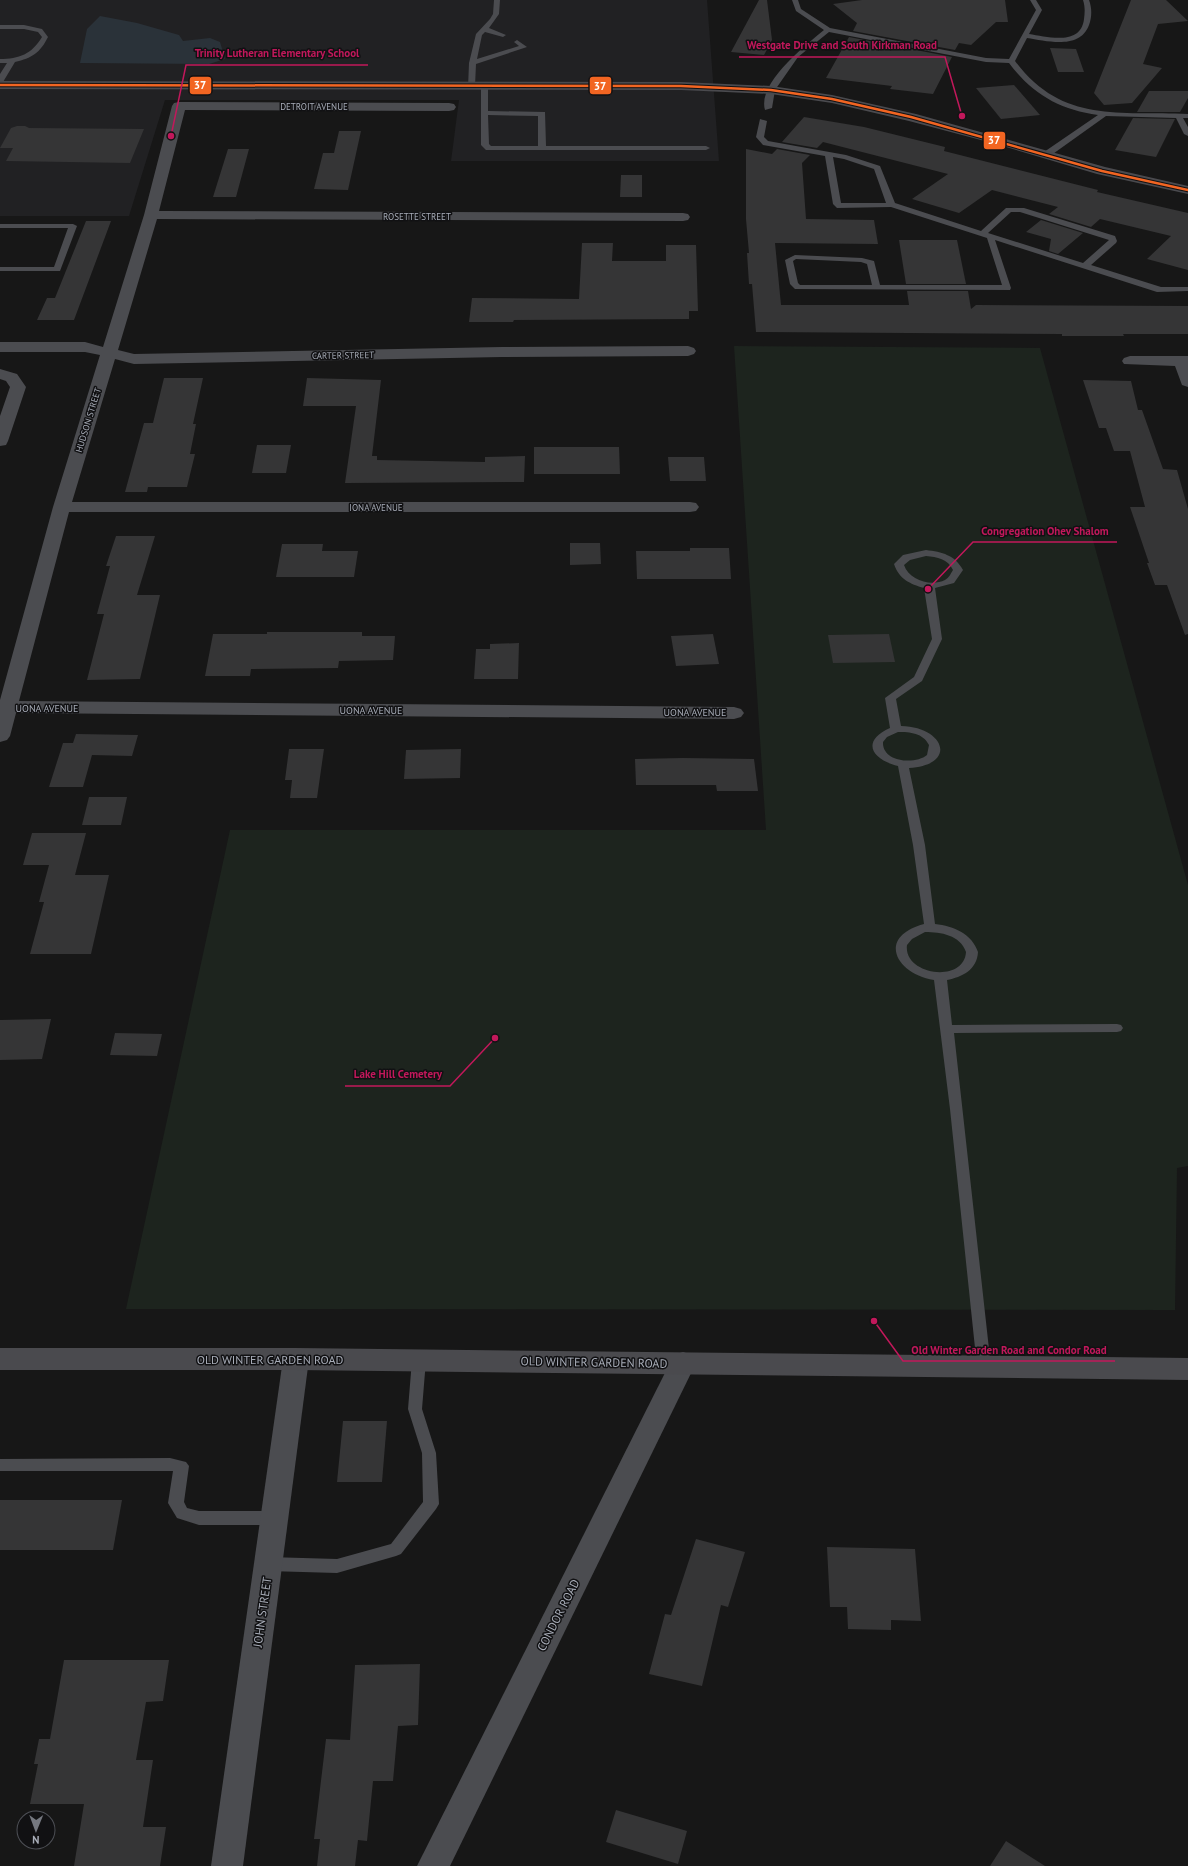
<svg xmlns="http://www.w3.org/2000/svg" width="1188" height="1866" viewBox="0 0 1188 1866" font-family="'PT Sans',sans-serif">
	<style>
		.built { fill: #212123 }
		.green { fill: #1d241e }
		.water { fill: #2a3239 }
		.building { fill: #353536 }
		.lines { fill: none; stroke-linecap: round; stroke-linejoin: round }
		.lane { fill: #4b4c50; fill-rule: evenodd }
		.street { fill: #4b4c50; fill-rule: evenodd }
		.secondary { fill: #4a4a4e; fill-rule: evenodd }
		.bus-1-casing { stroke: #111113; stroke-width: 4.5 }
		.bus-1 { stroke: #f26522; stroke-width: 2.5 }
		.labels { text-anchor: middle; dominant-baseline: central; stroke-width: 3; stroke-linejoin: round; paint-order: stroke }
		.far-street-label { font-size: 9px; fill: #a8adb8; stroke: #111113 }
		.street-label { font-size: 10px; fill: #a8adb8; stroke: #111113 }
		.near-street-label { font-size: 12px; fill: #a8adb8; stroke: #111113 }
		.leader { fill: none; stroke: #c2185b; stroke-width: 1.5 }
		.callout-dot { fill: #c2185b; stroke: #111113; stroke-width: 1.5 }
		.callout-label { font-size: 11px; text-anchor: middle; font-weight: bold; fill: #c2185b; stroke: #111113; stroke-width: 3; stroke-linejoin: round; paint-order: stroke }
		.line-badge { stroke: #111113; stroke-width: 1.5 }
		.badge-label { font-size: 11px; text-anchor: middle; font-weight: bold; fill: #fff }
	</style>
	<rect width="100%" height="100%" fill="#171717"/>
	<polygon class="built" points="0,0 707,0 719,161 451,161 459,100 165,100 129,216 0,216"/>
	<polygon class="green" points="734,346 1040,348 1188,885 1188,1166 1177,1168 1175,1310 126,1309 230,830 766,830"/>
	<polygon class="water" points="100,16 137,23 179,35 183,41 210,38 220,42 225,59 209,64 80,63 87,29"/>
	<g class="building">
		<polygon points="759,0 767,0 772,40 764,55 731,52"/>
		<polygon points="862,0 1005,0 1008,22 996,22 971,45 959,43 955,50 853,31 857,23 833,4"/>
		<polygon points="1131,0 1166,0 1188,21 1158,24 1143,64 1162,68 1132,103 1104,105 1094,93"/>
		<polygon points="849,37 952,57 933,94 890,89 892,86 826,78"/>
		<polygon points="1050,48 1076,49 1084,72 1058,72"/>
		<polygon points="1014,85 1040,115 1001,119 976,88"/>
		<polygon points="1149,91 1188,91 1188,98 1180,112 1137,112"/>
		<polygon points="804,117 864,127 945,147 944,151 1098,190 1097,192 1188,213 1188,270 1147,259 1171,236 1100,219 1091,227 1049,214 1058,207 992,190 959,213 912,199 948,174 823,142 817,148 782,142"/>
		<polygon points="1133,118 1175,119 1156,157 1115,150"/>
		<polygon points="17,126 25,126 29,128 144,129 130,163 6,161 13,148 0,148 11,128"/>
		<polygon points="339,131 361,131 348,190 314,189 323,153 334,153"/>
		<polygon points="228,149 249,149 236,197 213,197"/>
		<polygon points="746,149 772,154 777,149 810,155 802,163 806,219 874,220 878,244 775,243 781,305 909,305 907,291 968,291 971,309 976,305 1188,306 1188,334 1123,334 1124,336 1062,336 1062,334 756,332 752,284 749,284 747,253 749,253 746,219"/>
		<polygon points="621,175 642,175 642,197 620,197"/>
		<polygon points="1041,220 1083,233 1058,254 1049,251 1051,239 1026,232"/>
		<polygon points="86,221 111,221 74,320 37,320 47,298 55,298"/>
		<polygon points="899,240 957,240 966,284 906,284"/>
		<polygon points="582,243 613,243 612,261 666,261 666,245 696,245 698,311 689,311 689,319 514,320 513,322 469,322 472,298 579,299"/>
		<polygon points="164,378 203,378 193,424 196,424 190,454 195,454 187,487 148,487 147,492 125,492 144,423 153,423"/>
		<polygon points="307,378 381,380 372,456 377,456 377,460 485,462 485,457 525,456 524,482 345,483 356,406 303,406"/>
		<polygon points="1083,380 1131,381 1138,410 1142,410 1163,469 1177,470 1188,509 1188,634 1185,635 1167,585 1155,585 1147,563 1149,563 1130,507 1145,507 1130,451 1114,451 1106,428 1099,428"/>
		<polygon points="257,445 291,445 286,473 252,473"/>
		<polygon points="534,447 619,447 620,474 534,474"/>
		<polygon points="668,457 704,457 706,481 670,481"/>
		<polygon points="116,536 155,536 137,595 160,595 140,679 87,680 104,614 97,614 110,566 106,566"/>
		<polygon points="570,543 600,543 601,564 570,565"/>
		<polygon points="282,544 323,544 322,551 358,551 354,577 276,577"/>
		<polygon points="690,548 729,548 731,579 637,579 636,551 690,551"/>
		<polygon points="267,632 362,632 362,636 395,636 393,660 339,661 338,668 251,669 250,676 205,676 213,634 267,634"/>
		<polygon points="713,634 719,664 676,666 671,636"/>
		<polygon points="889,634 895,662 833,663 828,635"/>
		<polygon points="519,643 518,679 474,679 476,649 490,649 490,644"/>
		<polygon points="76,734 138,735 132,756 92,755 83,787 49,787 63,743 73,743"/>
		<polygon points="289,749 324,749 317,798 290,798 292,780 285,780"/>
		<polygon points="461,749 460,778 404,779 406,750"/>
		<polygon points="683,758 754,759 758,791 717,791 716,785 636,785 635,759"/>
		<polygon points="89,797 127,797 121,825 82,825"/>
		<polygon points="32,833 86,833 75,875 109,875 91,954 30,954 44,902 39,902 49,865 23,865"/>
		<polygon points="51,1019 42,1059 0,1060 0,1020"/>
		<polygon points="115,1033 162,1034 157,1056 110,1055"/>
		<polygon points="343,1421 387,1421 382,1482 337,1482"/>
		<polygon points="0,1500 122,1500 113,1550 0,1550"/>
		<polygon points="696,1539 745,1552 728,1607 721,1605 702,1686 649,1674 665,1614 671,1615"/>
		<polygon points="827,1547 915,1549 921,1621 891,1620 891,1630 848,1629 847,1607 830,1607"/>
		<polygon points="64,1660 169,1660 163,1701 146,1702 136,1760 153,1760 143,1827 166,1827 160,1866 74,1866 84,1804 30,1804 38,1764 34,1764 39,1739 50,1739"/>
		<polygon points="420,1664 418,1725 398,1726 393,1781 373,1781 367,1841 358,1840 355,1866 317,1866 320,1839 314,1839 326,1739 350,1740 355,1665"/>
		<polygon points="616,1810 687,1831 678,1864 606,1842"/>
		<polygon points="1006,1841 1045,1866 990,1866"/>
	</g>
	<g class="lines">
		<g class="lane">
			<polygon points="494,0 500,0 499,14 489,28 506,35 503,37 485,32 482,35 477,59 519,46 514,42 517,40 527,47 476,64 475,86 468,88 469,63 476,34 490,19 493,14"/>
			<path d="M 792,0 L 798,0 L 801,9 L 830,28 L 986,58 L 1009,59 L 1036,10 L 1030,0 L 1036,0 L 1042,10 L 1029,34 C 1048,37 1081,46 1084,19 C 1085,12 1085,6 1083,0 L 1089,0 C 1092,8 1092,17 1089,25 C 1080,50 1047,41 1027,38 L 1015,61 C 1062,124 1119,111 1188,114 L 1188,118 L 1183,118 L 1188,127 L 1188,136 L 1184,134 L 1176,118 L 1106,116 L 1050,156 L 1044,156 L 1044,152 L 1098,115 C 1060,110 1032,94 1009,63 L 986,62 L 829,32 L 798,57 L 775,90 L 772,108 L 765,110 C 757,83 806,45 824,30 L 796,11 Z"/>
			<path d="M 0,25 L 24,25 L 42,29 L 48,37 C 40,53 32,58 15,62 L 3,82 L 0,82 L 0,74 L 7,63 L 0,63 L 0,59 C 19,59 32,54 42,37 L 38,32 L 24,29 L 0,29 Z"/>
			<path d="M 481,84 L 488,86 L 488,111 L 545,112 L 546,146 L 706,146 L 710,148 L 706,150 L 486,150 L 481,145 ZM 488,115 L 538,116 L 538,146 L 491,146 L 489,144 Z"/>
			<path d="M 760,119 L 767,121 L 764,137 L 768,141 L 846,155 L 880,166 L 895,203 L 981,231 L 1006,208 L 1024,208 L 1115,236 L 1117,241 L 1116,243 L 1091,265 L 1161,287 L 1188,287 L 1188,291 L 1157,292 L 995,240 L 1011,288 L 1010,290 L 795,289 L 790,284 L 785,260 L 795,255 L 862,258 L 874,261 L 880,285 L 1002,285 L 987,238 L 891,207 L 837,208 L 833,204 L 825,156 L 763,145 L 756,137 ZM 833,157 L 844,159 L 874,169 L 886,203 L 841,203 ZM 1011,212 L 1020,212 L 1109,240 L 1083,263 L 988,233 ZM 796,259 L 861,262 L 867,264 L 872,285 L 800,285 L 798,283 L 793,261 Z"/>
			<polygon points="0,224 73,224 77,226 60,271 0,271 0,267 54,267 68,228 0,228"/>
			<path d="M 926,550 C 942,552 955,555 963,570 L 954,583 L 935,588 L 942,639 L 922,681 L 896,699 L 901,726 C 945,727 958,765 909,768 L 925,845 L 935,924 C 954,926 972,934 978,952 C 977,970 962,977 947,980 L 952,1025 L 1117,1024 L 1121,1025 L 1123,1028 L 1121,1031 L 1117,1032 L 954,1033 L 991,1367 L 989,1371 L 984,1373 L 979,1371 L 977,1367 L 950,1109 L 934,980 C 896,974 876,937 924,924 L 913,845 L 898,766 C 871,759 861,741 890,728 L 885,698 L 914,677 L 932,639 L 924,588 C 910,584 899,579 894,564 L 903,555 ZM 926,556 C 937,557 948,559 953,570 C 951,573 949,578 945,580 C 931,587 909,580 904,565 L 910,560 ZM 898,732 C 910,732 923,733 929,745 L 927,755 C 915,765 882,762 883,742 L 887,737 ZM 925,932 C 941,932 960,935 966,952 C 964,984 903,975 907,945 L 912,939 Z"/>
			<polygon points="419,1354 424,1356 426,1360 422,1409 436,1453 439,1504 436,1509 401,1554 396,1556 337,1573 268,1571 262,1569 260,1564 262,1559 268,1557 337,1559 391,1544 423,1502 422,1453 408,1409 412,1360 414,1356"/>
			<polygon points="170,1458 186,1462 189,1466 184,1502 187,1508 199,1511 275,1511 280,1513 283,1518 280,1523 275,1525 199,1525 177,1518 168,1503 173,1471 0,1471 0,1459"/>
		</g>
		<g class="street">
			<polygon points="179,102 449,103 454,104 456,107 454,110 449,111 185,110 159,211 683,213 688,214 690,217 688,220 683,221 157,219 118,350 134,354 502,347 688,346 694,348 696,351 694,354 688,356 502,357 134,364 115,359 72,502 690,502 696,503 699,507 696,511 690,512 69,512 19,701 734,707 741,709 744,713 741,717 734,719 16,713 10,736 7,740 0,742 0,700 53,507 100,355 85,352 0,352 0,342 85,342 103,347 144,215 172,106 174,103"/>
			<polygon points="1130,356 1188,356 1188,387 1182,385 1175,366 1124,364 1122,361 1124,358"/>
			<polygon points="0,369 17,374 26,387 8,441 6,445 0,446 0,416 10,387 6,381 0,379"/>
			<polygon points="296,1348 305,1351 309,1359 243,1866 211,1866 283,1359 287,1351"/>
			<polygon points="683,1352 692,1355 696,1363 450,1866 417,1866 674,1355"/>
		</g>
		<g class="secondary">
			<polygon points="0,81 681,82 771,86 832,95 916,114 1105,167 1188,186 1188,194 1097,174 996,144 909,121 832,103 771,94 681,90 0,89"/>
			<polygon points="0,1348 296,1348 1188,1358 1188,1380 296,1370 0,1370"/>
		</g>
		<defs>
			<polyline id="bus-1" points="0,85 681,86 771,90 832,99 911,117 1102,171 1188,190"/>
		</defs>
		<use href="#bus-1" class="bus-1-casing"/>
		<use href="#bus-1" class="bus-1"/>
	</g>
	<g class="labels">
		<g class="far-street-label">
			<text x="314" y="106">DETROIT AVENUE</text>
			<text x="417" y="216">ROSETTE STREET</text>
			<text transform="translate(343 355) rotate(-1)">CARTER STREET</text>
			<text transform="translate(88 420) rotate(-73)">HUDSON STREET</text>
			<text x="376" y="507">IONA AVENUE</text>
		</g>
		<g class="street-label">
			<text x="47" y="708">UONA AVENUE</text>
			<text x="371" y="710">UONA AVENUE</text>
			<text x="695" y="712">UONA AVENUE</text>
		</g>
		<g class="near-street-label">
			<text x="270" y="1359">OLD WINTER GARDEN ROAD</text>
			<text transform="translate(594 1362) rotate(1)">OLD WINTER GARDEN ROAD</text>
			<text transform="translate(262 1612) rotate(-82)">JOHN STREET</text>
			<text transform="translate(558 1615) rotate(-63)">CONDOR ROAD</text>
		</g>
	</g>
	<path class="leader" d="M962 116L945 57H739M171 136L186 65H368M928 589L973 542H1117M495 1038L450 1086H345M874 1321L903 1361H1115"/>
	<g class="callout-dot">
		<circle cx="962" cy="116" r="4"/>
		<circle cx="171" cy="136" r="4"/>
		<circle cx="928" cy="589" r="4"/>
		<circle cx="495" cy="1038" r="4"/>
		<circle cx="874" cy="1321" r="4"/>
	</g>
	<g class="callout-label">
		<text x="842" y="49">Westgate Drive and South Kirkman Road</text>
		<text x="277" y="57">Trinity Lutheran Elementary School</text>
		<text x="1045" y="535">Congregation Ohev Shalom</text>
		<text x="398" y="1078">Lake Hill Cemetery</text>
		<text x="1009" y="1354">Old Winter Garden Road and Condor Road</text>
	</g>
	<g class="line-badge">
		<rect x="189" y="76" width="23" height="19" rx="4" fill="#f26522"/>
		<rect x="589" y="76" width="23" height="19" rx="4" fill="#f26522"/>
		<rect x="983" y="131" width="23" height="19" rx="4" fill="#f26522"/>
	</g>
	<g class="badge-label">
		<text x="200" y="89">37</text>
		<text x="600" y="90">37</text>
		<text x="994" y="144">37</text>
	</g>
	<g transform="translate(36 1830) rotate(181)"><circle r="19" fill="#111113" stroke="#4d4f55"/>
	<path d="M0-3L7 15L0 10L-7 15Z" fill="#757880"/>
	<text y="-6" font-size="11" font-weight="bold" text-anchor="middle" fill="#a8adb8">N</text>
	</g>
</svg>
